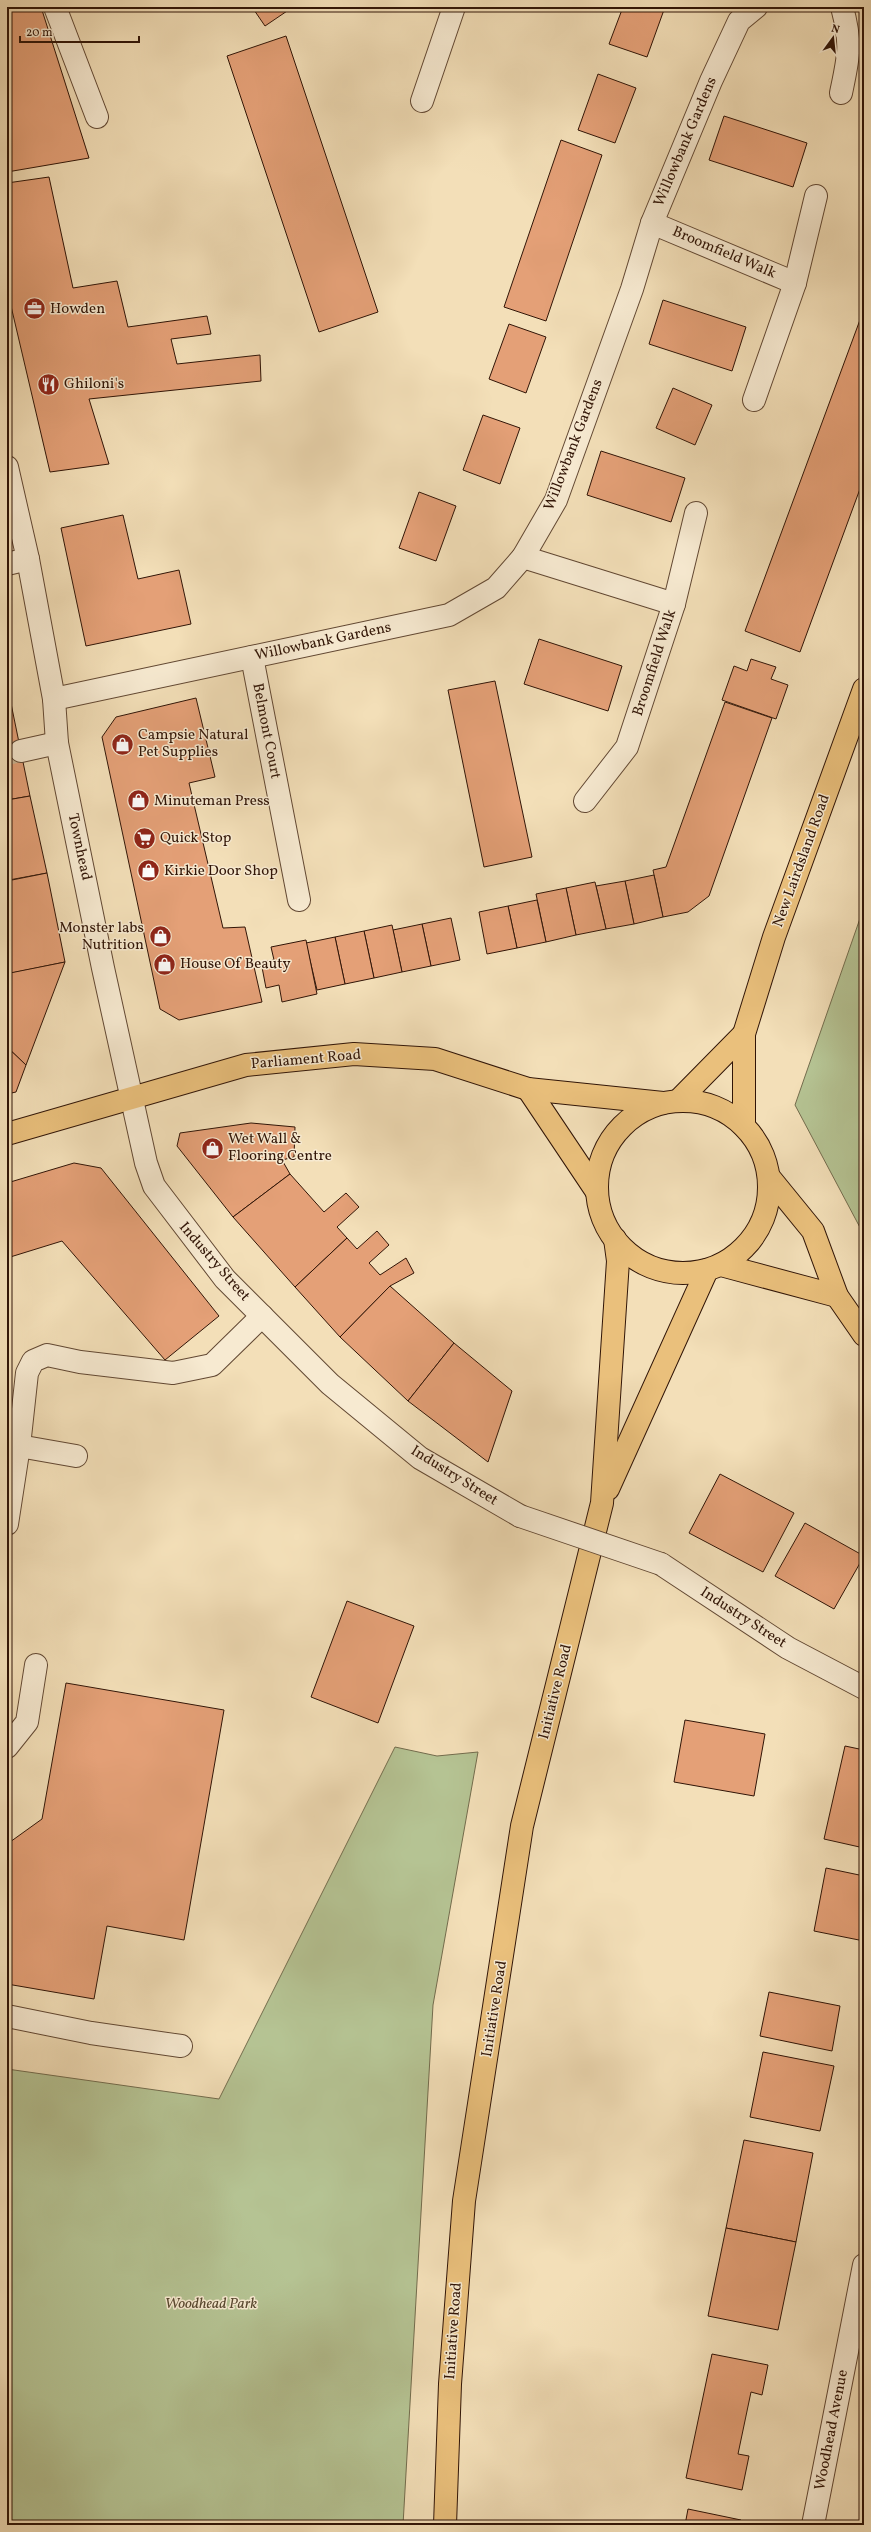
<svg xmlns="http://www.w3.org/2000/svg" width="871" height="2532" viewBox="0 0 871 2532" font-family="Vollkorn,serif">
	<style>
		.green { fill: #b5c393; stroke: #736c4d }
		.building { fill: #e4a077; stroke: #311507 }
		.lines { fill: none; stroke-linecap: round; stroke-linejoin: round }
		.minor-tunnel { stroke: #ccb795; stroke-width: 22; stroke-dasharray: 22 11; stroke-linecap: butt }
		.minor-casing { stroke: #624833; stroke-width: 24 }
		.major-casing { stroke: #311507; stroke-width: 24 }
		.minor { stroke: #f7ead1; stroke-width: 22 }
		.major { stroke: #eac07c; stroke-width: 22 }
		.minor-bridge-casing { stroke: #624833; stroke-width: 24; stroke-linecap: butt }
		.minor-bridge { stroke: #f7ead1; stroke-width: 22 }
		.labels { text-anchor: middle; dominant-baseline: central; stroke-width: 3; stroke-linejoin: round; paint-order: stroke }
		.street-label { font-size: 15px; fill: #311507; stroke: #f7ead1 }
		.poi-label { font-size: 15px; fill: #311507; stroke: #f7ead1; text-anchor: start }
		.park-label { font-size: 15px; font-style: italic; fill: #594931; stroke: #f7ead1 }
	</style>
	<rect width="100%" height="100%" fill="#f3dfb8"/>
	<filter id="stains"><feTurbulence type="fractalNoise" baseFrequency=".005" numOctaves="4"/><feColorMatrix values="0 0 0 0 .2 0 0 0 0 .09 0 0 0 0 .02 0 0 0 .5 -.17"/></filter>
	<radialGradient id="worn" r=".72"><stop offset=".6" stop-color="#630" stop-opacity="0"/><stop offset="1" stop-color="#630" stop-opacity=".3"/></radialGradient>
	<g class="green">
		<polygon points="864,907 864,1235 795,1105"/>
		<polygon points="395,1747 437,1756 478,1752 433,2005 403,2525 7,2525 7,2069 219,2099"/>
	</g>
	<g class="building">
		<polygon points="7,7 41,7 89,158 7,172"/>
		<polygon points="252,7 293,7 265,26"/>
		<polygon points="623,7 665,7 647,57 609,44"/>
		<polygon points="286,36 378,312 319,332 227,56"/>
		<polygon points="598,74 636,88 615,143 578,130"/>
		<polygon points="724,116 807,143 793,187 709,160"/>
		<polygon points="561,140 602,155 546,321 504,307"/>
		<polygon points="49,177 73,288 117,281 128,327 207,316 211,334 171,339 177,364 260,355 261,381 89,399 109,464 50,472 7,289 7,183"/>
		<polygon points="663,300 746,327 732,371 649,344"/>
		<polygon points="864,309 864,478 800,652 745,631"/>
		<polygon points="509,324 546,337 526,393 489,379"/>
		<polygon points="673,388 712,405 695,445 656,428"/>
		<polygon points="483,415 520,428 500,484 463,470"/>
		<polygon points="601,451 685,478 671,522 587,495"/>
		<polygon points="419,492 456,506 436,561 399,548"/>
		<polygon points="123,515 138,579 179,570 191,624 86,646 61,528"/>
		<polygon points="539,639 622,666 608,711 524,684"/>
		<polygon points="751,659 776,667 771,679 788,685 776,719 722,700 734,666 747,671"/>
		<polygon points="495,681 532,857 484,867 448,690"/>
		<polygon points="7,684 30,796 7,800"/>
		<polygon points="196,698 215,777 189,783 223,928 245,927 262,1002 179,1020 160,1009 102,737 116,717"/>
		<polygon points="725,702 772,718 709,896 688,912 663,917 653,870 666,867"/>
		<polygon points="30,796 47,873 9,880 7,800"/>
		<polygon points="47,873 65,962 7,974 7,881"/>
		<polygon points="654,875 663,917 634,924 625,881"/>
		<polygon points="625,881 634,924 606,929 596,886"/>
		<polygon points="595,882 606,929 576,935 566,888"/>
		<polygon points="566,888 576,935 546,942 536,894"/>
		<polygon points="537,900 546,942 517,948 508,906"/>
		<polygon points="508,906 517,948 487,954 479,912"/>
		<polygon points="451,918 460,960 431,966 422,924"/>
		<polygon points="422,924 431,966 402,972 393,930"/>
		<polygon points="392,925 402,972 374,978 364,931"/>
		<polygon points="364,931 374,978 345,984 335,937"/>
		<polygon points="335,937 345,984 317,990 306,943"/>
		<polygon points="306,940 317,994 282,1002 279,985 266,988 261,962 274,960 271,947"/>
		<polygon points="65,962 26,1065 7,1047 7,982 10,973"/>
		<polygon points="7,1047 26,1065 16,1092 7,1094"/>
		<polygon points="251,1123 295,1127 294,1157 282,1160 290,1174 233,1217 177,1146 180,1133"/>
		<polygon points="74,1163 101,1168 219,1316 165,1360 62,1241 7,1258 7,1183"/>
		<polygon points="290,1174 324,1212 346,1193 359,1207 337,1227 347,1238 295,1287 233,1217"/>
		<polygon points="377,1231 389,1245 369,1263 380,1275 406,1258 414,1273 390,1286 340,1337 295,1287 347,1238 357,1249"/>
		<polygon points="390,1286 454,1343 408,1401 340,1337"/>
		<polygon points="454,1343 512,1391 488,1462 408,1401"/>
		<polygon points="720,1474 794,1513 763,1572 689,1533"/>
		<polygon points="805,1523 864,1556 834,1609 775,1576"/>
		<polygon points="347,1601 414,1626 378,1723 311,1697"/>
		<polygon points="66,1683 224,1710 184,1940 107,1926 94,1999 7,1984 7,1842 10,1842 42,1819"/>
		<polygon points="685,1720 765,1734 754,1796 674,1782"/>
		<polygon points="845,1746 864,1750 864,1848 824,1839"/>
		<polygon points="826,1868 864,1876 864,1941 814,1931"/>
		<polygon points="769,1992 840,2006 832,2051 760,2036"/>
		<polygon points="763,2052 834,2066 820,2131 750,2117"/>
		<polygon points="744,2140 813,2153 796,2242 726,2228"/>
		<polygon points="726,2228 796,2242 778,2330 708,2316"/>
		<polygon points="712,2354 768,2365 762,2395 751,2392 738,2454 749,2456 742,2490 686,2478"/>
		<polygon points="688,2509 741,2520 740,2525 685,2525"/>
	</g>
	<g class="lines">
		<polyline class="minor-tunnel" points="7,754 21,751"/>
		<defs>
			<g id="minor">
				<polyline points="55,7 97,117"/>
				<path d="M 841,93 C 849,55 852,45 842,7"/>
				<polyline points="422,101 454,7"/>
				<polyline points="652,223 795,283"/>
				<polyline points="754,400 795,283 816,196"/>
				<polyline points="7,467 28,559 54,699 57,743 103,968 146,1163 154,1186 225,1279 330,1384 420,1458 520,1516"/>
				<polyline points="523,557 674,604"/>
				<polyline points="7,564 28,559"/>
				<polyline points="252,657 299,900"/>
				<polyline points="54,699 449,615 496,588 523,557 556,500 632,289 652,223 711,81 739,21 756,7"/>
				<polyline points="21,751 57,743"/>
				<polyline points="585,801 627,747 674,604 696,513"/>
				<polyline points="19,1446 76,1456"/>
				<polyline points="7,1524 19,1446 27,1373 33,1361 47,1355 80,1362 173,1373 212,1365 262,1316"/>
				<polyline points="661,1564 788,1648 864,1688"/>
				<polyline points="7,1747 27,1722 36,1665"/>
				<polyline points="7,2016 91,2033 181,2046"/>
				<polyline points="813,2525 864,2265"/>
			</g>
			<g id="major">
				<polyline points="528,1089 597,1192"/>
				<polyline points="678,1101 744,1034"/>
				<circle cx="683" cy="1187" r="86"/>
				<polyline points="744,1126 744,1034 774,937 864,689"/>
				<polyline points="7,1134 246,1065 354,1054 435,1059 528,1089 663,1103"/>
				<polyline points="769,1177 813,1231 837,1296 864,1335"/>
				<polyline points="721,1265 837,1296"/>
				<polyline points="608,1489 707,1270"/>
				<polyline points="445,2525 450,2384 464,2201 522,1826 602,1503 618,1261 615,1239"/>
			</g>
		</defs>
		<use href="#minor" class="minor-casing"/>
		<use href="#major" class="major-casing"/>
		<use href="#minor" class="minor"/>
		<use href="#major" class="major"/>
		<defs>
			<polyline id="minor-bridge" points="520,1516 661,1564"/>
		</defs>
		<use href="#minor-bridge" class="minor-bridge-casing"/>
		<use href="#minor-bridge" class="minor-bridge"/>
	</g>
	<defs>
		<symbol id="office-disc" viewBox="-11 -11 22 22"><circle r="9.5" fill="#8f2418" stroke="#f7ead1"/><path d="M-6-3h4V-5.5h4V-3h4V5H-6ZM-1-4.5V-3h2v-1.5ZM-6 0V1H6V0Z" fill="#fff"/></symbol>
		<symbol id="restaurant-disc" viewBox="-11 -11 22 22"><circle r="9.5" fill="#8f2418" stroke="#f7ead1"/><path d="M-5-6h1v4h1v-4h1v4h1v-4h1v5L-1.5 .5V6h-2V.5L-5-1ZM5-6V6H3V1.5H1.5Q1.5-4 5-6Z" fill="#fff"/></symbol>
		<symbol id="shop-disc" viewBox="-11 -11 22 22"><circle r="9.5" fill="#8f2418" stroke="#f7ead1"/><path d="M-5-2.5h2.3a2.7 3.5 0 0 1 5.4 0H5L5.5 6h-11ZM-1.5-2.5h3a1.5 2.3 0 0 0-3 0Z" fill="#fff"/></symbol>
		<symbol id="supermarket-disc" viewBox="-11 -11 22 22"><circle r="9.5" fill="#8f2418" stroke="#f7ead1"/><path d="M-6-5.5h2.5l.6 2H6L4.5 2H-2.5L-4.4-4H-6ZM-1.5 3.2a1.3 1.3 0 1 0 .1 0ZM3 3.2a1.3 1.3 0 1 0 .1 0Z" fill="#fff"/></symbol>
	</defs>
	<g fill-rule="evenodd">
		<use href="#office-disc" x="22" y="296" width="25" height="25"/>
		<use href="#restaurant-disc" x="36" y="372" width="25" height="25"/>
		<use href="#shop-disc" x="110" y="732" width="25" height="25"/>
		<use href="#shop-disc" x="126" y="788" width="25" height="25"/>
		<use href="#supermarket-disc" x="132" y="826" width="25" height="25"/>
		<use href="#shop-disc" x="136" y="858" width="25" height="25"/>
		<use href="#shop-disc" x="148" y="924" width="25" height="25"/>
		<use href="#shop-disc" x="152" y="952" width="25" height="25"/>
		<use href="#shop-disc" x="200" y="1136" width="25" height="25"/>
	</g>
	<g class="labels">
		<g class="street-label">
			<text transform="translate(686 142) rotate(-67)">Willowbank Gardens</text>
			<text transform="translate(724 253) rotate(23)">Broomfield Walk</text>
			<text transform="translate(574 445) rotate(-69)">Willowbank Gardens</text>
			<text transform="translate(323 642) rotate(-12)">Willowbank Gardens</text>
			<text transform="translate(655 663) rotate(-72)">Broomfield Walk</text>
			<text transform="translate(266 731) rotate(79)">Belmont Court</text>
			<text transform="translate(79 847) rotate(78)">Townhead</text>
			<text transform="translate(802 861) rotate(-70)">New Lairdsland Road</text>
			<text transform="translate(306 1060) rotate(-5)">Parliament Road</text>
			<text transform="translate(214 1262) rotate(49)">Industry Street</text>
			<text transform="translate(454 1476) rotate(32)">Industry Street</text>
			<text transform="translate(743 1618) rotate(33)">Industry Street</text>
			<text transform="translate(556 1692) rotate(-76)">Initiative Road</text>
			<text transform="translate(495 2009) rotate(-81)">Initiative Road</text>
			<text transform="translate(454 2331) rotate(-86)">Initiative Road</text>
			<text transform="translate(832 2430) rotate(-79)">Woodhead Avenue</text>
		</g>
		<g class="poi-label">
			<text x="50" y="309">Howden</text>
			<text x="64" y="384">Ghiloni's</text>
			<text x="138" y="735">Campsie Natural<tspan x="138" dy="17">Pet Supplies</tspan></text>
			<text x="154" y="801">Minuteman Press</text>
			<text x="160" y="838">Quick Stop</text>
			<text x="164" y="871">Kirkie Door Shop</text>
			<text x="144" y="928" text-anchor="end">Monster labs<tspan x="144" dy="17">Nutrition</tspan></text>
			<text x="180" y="964">House Of Beauty</text>
			<text x="228" y="1139">Wet Wall &amp;<tspan x="228" dy="17">Flooring Centre</tspan></text>
		</g>
		<g class="park-label">
			<text x="211" y="2304">Woodhead Park</text>
		</g>
	</g>
	<rect width="871" height="2532" fill="none" stroke="#f3dfb8" stroke-width="24"/>
	<rect x="8" y="8" width="855" height="2516" fill="none" stroke="#311507" stroke-width="2"/>
	<rect x="12" y="12" width="847" height="2508" fill="none" stroke="#311507"/>
	<g transform="translate(833 38) rotate(15)" stroke="#f7ead1" stroke-width="3" paint-order="stroke">
	<path d="M0-3L7 15L0 10L-7 15Z" fill="#311507"/>
	<text y="-6" font-size="11" font-weight="bold" text-anchor="middle" fill="#311507">N</text>
	</g>
	<path d="M20 36v6h119v-6" fill="none" stroke="#311507" stroke-width="2"/>
	<text x="26" y="36" font-size="12" fill="#311507" stroke="#f7ead1" stroke-width="3" paint-order="stroke">20 m</text>
	<rect width="100%" height="100%" filter="url(#stains)"/>
	<rect width="100%" height="100%" fill="url(#worn)"/>
</svg>
